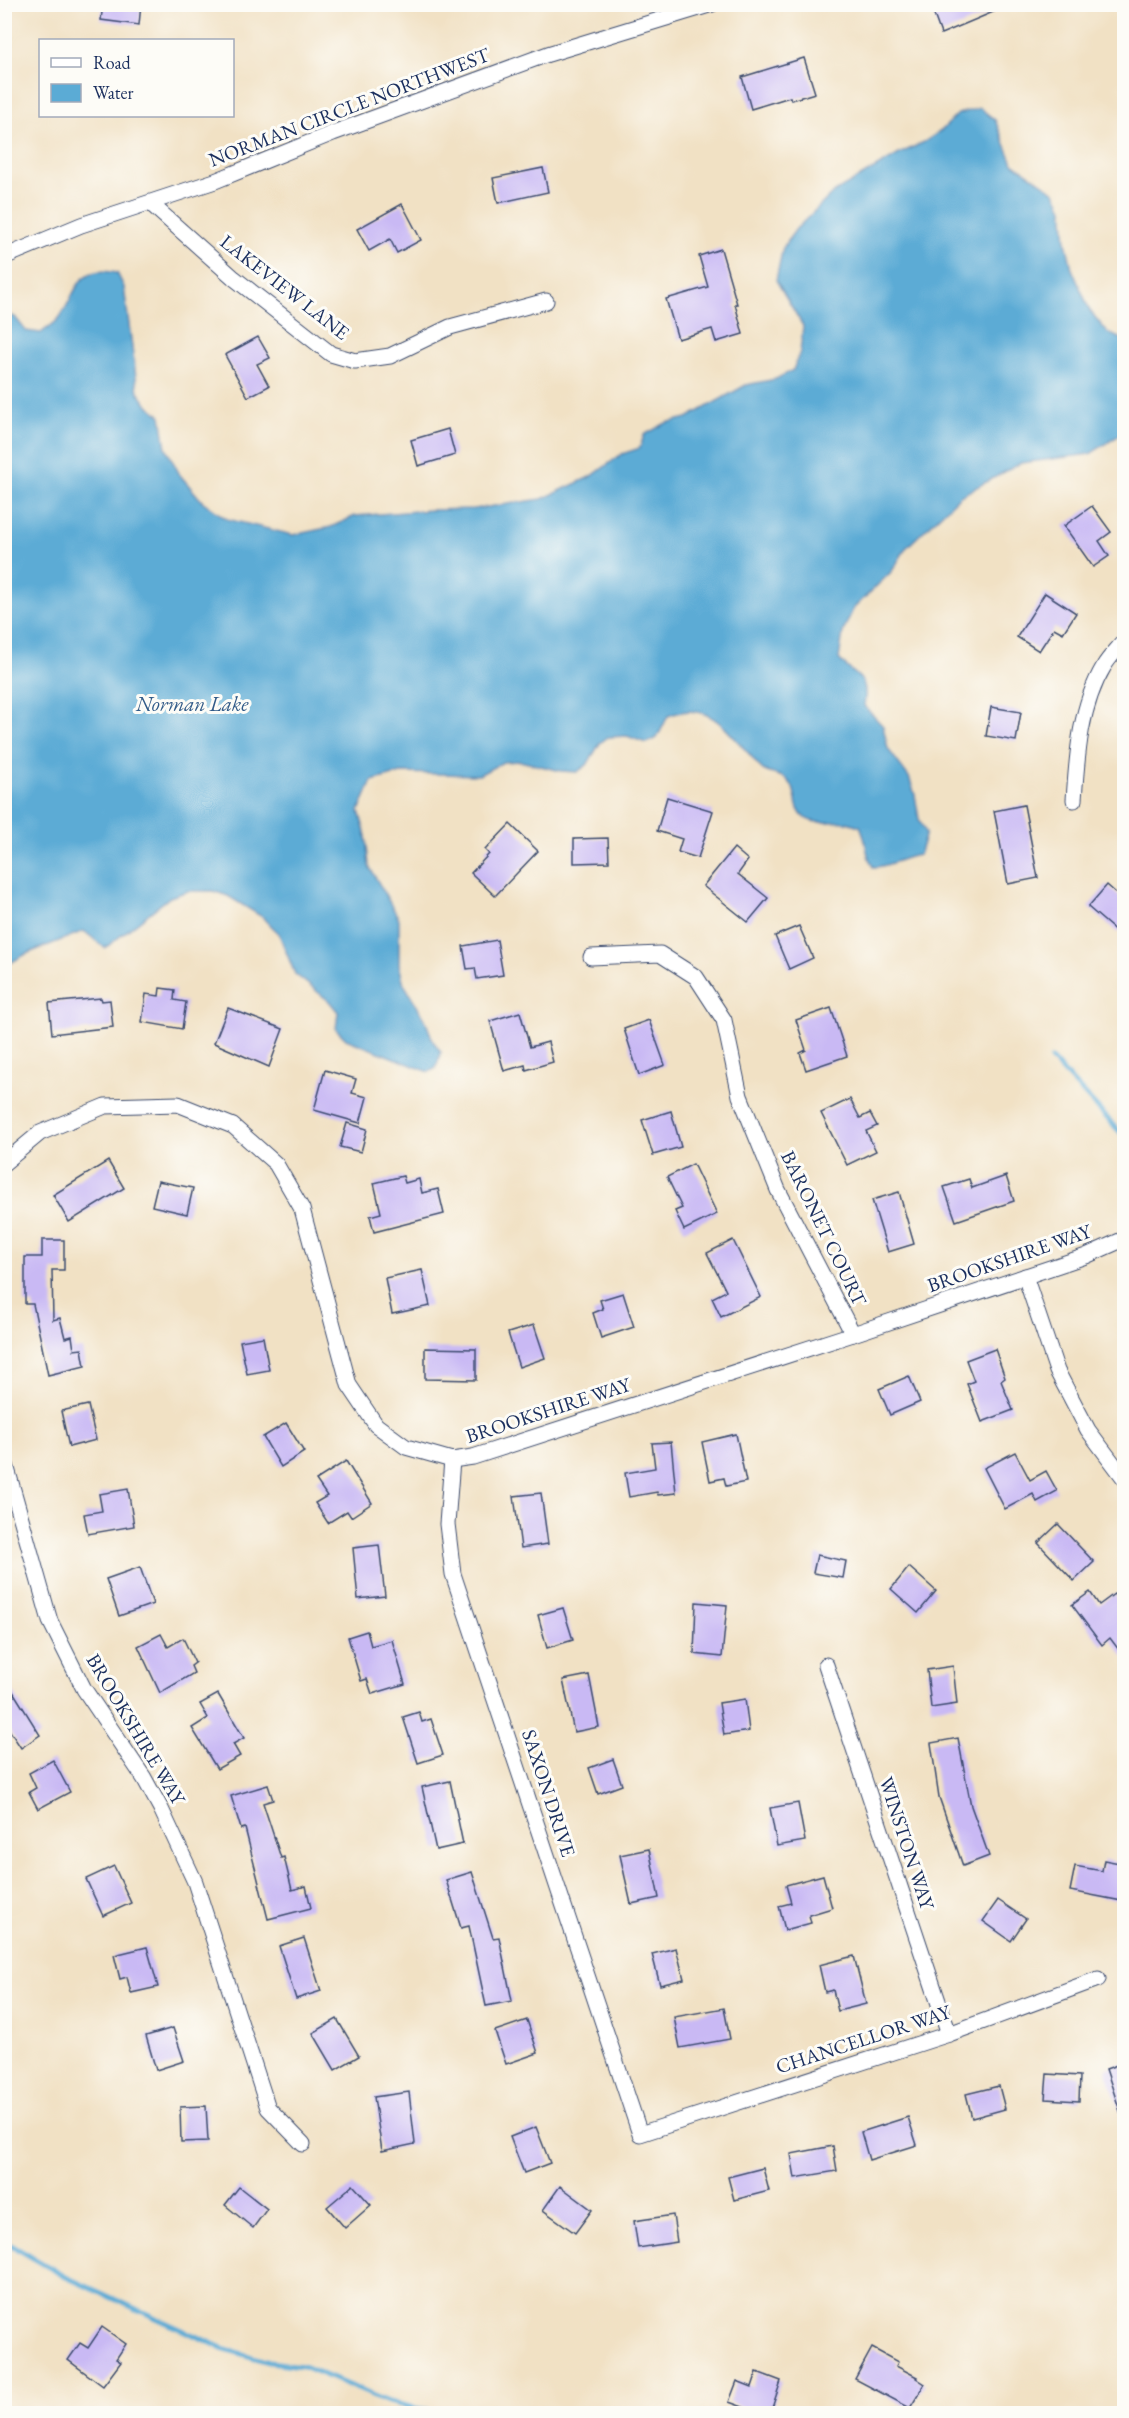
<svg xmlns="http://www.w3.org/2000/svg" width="1129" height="2418" viewBox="0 0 1129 2418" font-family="'EB Garamond',serif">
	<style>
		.water { fill: #5babd5; stroke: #3b6d9a; stroke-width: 1.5 }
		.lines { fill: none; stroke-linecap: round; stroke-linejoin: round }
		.stream { stroke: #5babd5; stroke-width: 5 }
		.building { fill: #c9b9f4 }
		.street-casing { stroke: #3b4a6d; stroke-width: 17 }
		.street { stroke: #fff; stroke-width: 15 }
		.labels { text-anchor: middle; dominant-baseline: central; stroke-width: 6; stroke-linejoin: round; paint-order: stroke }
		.street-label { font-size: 20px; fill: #1b2f5e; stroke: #fdfcf7 }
		.water-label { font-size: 21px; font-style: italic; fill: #315a88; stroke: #fdfcf7 }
	</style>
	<rect width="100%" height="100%" fill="#fdfcf7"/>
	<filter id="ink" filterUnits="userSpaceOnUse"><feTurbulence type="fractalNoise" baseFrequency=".0167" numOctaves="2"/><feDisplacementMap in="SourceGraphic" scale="12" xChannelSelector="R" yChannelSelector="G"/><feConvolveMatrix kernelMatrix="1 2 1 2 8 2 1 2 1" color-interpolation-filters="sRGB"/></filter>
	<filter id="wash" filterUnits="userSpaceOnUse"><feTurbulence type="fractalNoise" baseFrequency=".008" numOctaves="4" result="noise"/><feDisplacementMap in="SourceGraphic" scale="24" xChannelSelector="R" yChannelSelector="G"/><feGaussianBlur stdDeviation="1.35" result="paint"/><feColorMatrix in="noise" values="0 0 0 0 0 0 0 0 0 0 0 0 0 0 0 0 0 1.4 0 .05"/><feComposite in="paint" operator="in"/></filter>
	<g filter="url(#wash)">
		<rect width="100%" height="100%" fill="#f1e1c4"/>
		<path class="water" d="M 980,108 L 995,120 L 1013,163 L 1055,192 L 1063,208 L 1066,242 L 1072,269 L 1090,311 L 1108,333 L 1124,340 L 1124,432 L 1090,454 L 1021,463 L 960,496 L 906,548 L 892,571 L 853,609 L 843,632 L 839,659 C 857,680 869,674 864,706 L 883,726 L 888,749 L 909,777 L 915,795 L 919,819 L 926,833 L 919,855 C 902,857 890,867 873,867 C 865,854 867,840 860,826 C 855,825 851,823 846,822 C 833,820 817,826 805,818 C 793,809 798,794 791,784 C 781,772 774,777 763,770 C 759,767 754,760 751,756 C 726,730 709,699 668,716 L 657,738 L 646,743 L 627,736 L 608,737 L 600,743 L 587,765 L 577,772 L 561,771 L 520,761 L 503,762 L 479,775 L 401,773 L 372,781 L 359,811 L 366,836 L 369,866 L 399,919 L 399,965 L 404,984 L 425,1019 L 433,1041 L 441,1052 L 436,1068 L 429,1072 L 346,1039 L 336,1029 L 338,1012 L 329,1001 L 295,974 L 279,934 L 264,918 L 228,896 L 213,891 L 188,891 L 170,897 L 105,948 L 84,931 L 26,954 L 5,966 L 5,314 L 15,317 L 26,331 L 41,333 C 47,328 55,324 60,317 C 78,291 77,264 117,273 L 124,287 L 138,392 L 146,403 L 161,416 L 166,448 L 180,475 L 202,501 L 227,519 L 293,535 L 331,527 L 355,516 L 430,510 L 474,509 L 542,499 L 592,476 L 622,454 L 640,448 L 644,435 L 666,423 L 687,418 L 746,385 L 776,379 L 793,370 L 800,352 L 803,326 L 776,280 L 783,247 L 796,229 L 833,193 L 901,153 L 924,142 L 942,130 L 958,114 Z"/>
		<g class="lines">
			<g class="stream">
				<polyline points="1051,1059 1124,1136"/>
				<polyline points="4,2241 66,2277 222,2348 269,2362 303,2366 388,2402 442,2414"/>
			</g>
		</g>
		<g id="blocks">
			<g class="building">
				<polygon points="103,4 141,4 139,25 101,20"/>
				<polygon points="930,4 1010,4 1010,5 941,34"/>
				<polygon points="804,58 815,93 791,100 790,97 751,109 742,77"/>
				<polygon points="543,168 548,192 498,203 493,178"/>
				<polygon points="402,204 421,240 397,253 390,239 369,251 357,229"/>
				<polygon points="721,249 737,304 735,304 743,334 716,342 712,329 678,339 666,299 708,287 699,256"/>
				<polygon points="258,337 270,358 257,364 269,386 248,397 225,355"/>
				<polygon points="448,429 455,455 418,466 411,440"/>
				<polygon points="1092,506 1111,532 1099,541 1109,556 1093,567 1064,526"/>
				<polygon points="1045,593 1076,613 1063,633 1054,628 1039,651 1017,637"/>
				<polygon points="991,707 1021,712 1016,741 986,736"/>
				<polygon points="667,797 713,811 698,858 678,852 682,839 657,831"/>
				<polygon points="1024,805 1038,878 1008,884 994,811"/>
				<polygon points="510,824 538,851 495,896 471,873 489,854 485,850"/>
				<polygon points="608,838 609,862 574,863 574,839"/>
				<polygon points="734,848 748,860 738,874 768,898 748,922 703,886"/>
				<polygon points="1107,885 1125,901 1125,926 1118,933 1088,907"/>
				<polygon points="799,926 813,958 789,969 775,936"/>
				<polygon points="497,940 503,975 477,979 475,968 467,969 463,946"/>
				<polygon points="160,988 175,990 174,1000 186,1002 182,1029 142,1022 146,994 159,996"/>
				<polygon points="101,998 102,1001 110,1000 113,1027 52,1034 49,1003"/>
				<polygon points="228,1008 283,1029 269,1067 214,1043"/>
				<polygon points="831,1008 847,1056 806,1070 800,1053 806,1050 796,1020"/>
				<polygon points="520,1012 530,1047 548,1042 553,1062 526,1070 525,1065 504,1071 490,1021"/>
				<polygon points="649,1020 665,1065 639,1075 624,1029"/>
				<polygon points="325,1070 356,1079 352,1093 367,1097 360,1123 314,1110"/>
				<polygon points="850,1099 860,1118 870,1113 877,1126 866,1131 876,1151 847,1165 821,1113"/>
				<polygon points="671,1111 681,1147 653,1155 642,1120"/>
				<polygon points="347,1123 367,1129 361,1152 340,1147"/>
				<polygon points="108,1161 124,1188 69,1222 53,1195"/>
				<polygon points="693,1164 717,1214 684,1230 675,1211 682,1208 667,1177"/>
				<polygon points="403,1176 405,1183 419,1179 422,1193 438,1189 444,1214 374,1232 370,1216 381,1213 374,1183"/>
				<polygon points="1006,1176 1014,1201 956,1221 944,1187 969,1179 972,1188"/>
				<polygon points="158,1181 193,1188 187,1214 152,1206"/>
				<polygon points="899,1192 914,1244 888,1252 872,1200"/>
				<polygon points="42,1240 64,1240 64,1270 52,1270 53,1320 60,1318 65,1338 72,1336 74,1350 82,1349 85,1366 48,1375 33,1304 25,1304 25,1257 42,1257"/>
				<polygon points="733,1240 761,1297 721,1317 712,1298 726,1291 707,1253"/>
				<polygon points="422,1270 430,1306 392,1314 385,1278"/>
				<polygon points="623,1293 634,1327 601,1338 593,1313 603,1309 600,1300"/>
				<polygon points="534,1325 545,1358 519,1367 508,1333"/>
				<polygon points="263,1337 269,1370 247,1374 240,1341"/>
				<polygon points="425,1348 476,1349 476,1380 425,1379"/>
				<polygon points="995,1349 1005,1378 1001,1381 1013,1410 982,1422 967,1384 974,1381 966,1360"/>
				<polygon points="909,1376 920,1402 890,1415 879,1389"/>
				<polygon points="88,1405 96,1440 69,1447 61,1411"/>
				<polygon points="286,1423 304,1452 281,1467 263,1437"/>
				<polygon points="736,1434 746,1482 726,1486 724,1478 710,1481 702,1442"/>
				<polygon points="671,1442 676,1493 658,1495 657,1492 629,1497 625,1473 655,1468 652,1443"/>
				<polygon points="1015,1452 1030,1480 1046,1471 1057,1491 1037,1502 1033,1494 1005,1509 984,1468"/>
				<polygon points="346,1461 372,1503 351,1517 347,1511 328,1523 315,1503 327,1496 316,1480"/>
				<polygon points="128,1489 134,1526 88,1534 84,1514 102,1511 99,1494"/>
				<polygon points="541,1493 548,1544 521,1548 514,1496"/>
				<polygon points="1058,1524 1094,1562 1074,1581 1038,1543"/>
				<polygon points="379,1545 385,1596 358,1599 353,1548"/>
				<polygon points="817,1555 846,1561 843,1578 813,1573"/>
				<polygon points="140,1567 153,1604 119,1616 106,1579"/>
				<polygon points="909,1567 936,1591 918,1613 891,1589"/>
				<polygon points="1090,1592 1099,1605 1114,1594 1125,1607 1125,1658 1110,1638 1102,1645 1072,1605"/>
				<polygon points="696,1602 727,1605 722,1657 694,1654"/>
				<polygon points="563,1608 573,1640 547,1648 538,1615"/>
				<polygon points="367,1631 371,1646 392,1640 405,1684 372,1694 367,1679 361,1681 348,1637"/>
				<polygon points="161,1634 168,1647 183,1638 195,1663 191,1666 194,1673 160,1693 138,1646"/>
				<polygon points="953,1666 957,1704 931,1708 927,1670"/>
				<polygon points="589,1675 599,1727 574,1732 563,1680"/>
				<polygon points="4,1677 40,1735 21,1748 4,1722"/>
				<polygon points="218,1694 244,1738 233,1744 240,1756 217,1769 192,1728 208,1718 200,1704"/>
				<polygon points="745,1699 749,1731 724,1735 719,1703"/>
				<polygon points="419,1712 422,1722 431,1719 443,1755 418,1763 403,1717"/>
				<polygon points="958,1738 971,1806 989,1856 963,1866 939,1797 931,1743"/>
				<polygon points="613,1759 622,1785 598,1794 589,1768"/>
				<polygon points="53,1760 70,1792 38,1809 29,1792 36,1788 29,1773"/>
				<polygon points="450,1781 463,1844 436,1850 422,1787"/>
				<polygon points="268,1785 273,1800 263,1803 281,1858 284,1857 292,1890 306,1886 311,1908 268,1919 245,1828 241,1829 231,1796"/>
				<polygon points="798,1803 805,1841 777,1846 770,1808"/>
				<polygon points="649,1849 659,1898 631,1904 620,1855"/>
				<polygon points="1104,1860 1125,1864 1122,1901 1070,1891 1075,1866 1102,1871"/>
				<polygon points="114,1866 131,1903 103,1916 86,1879"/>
				<polygon points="472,1872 493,1938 499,1937 512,2001 486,2006 469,1926 461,1928 446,1880"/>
				<polygon points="823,1875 832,1908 809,1915 811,1923 785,1930 779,1906 791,1903 786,1885"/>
				<polygon points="998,1900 1026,1919 1011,1941 983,1921"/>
				<polygon points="304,1938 321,1991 296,1999 279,1946"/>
				<polygon points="147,1947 158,1987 131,1993 127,1977 120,1979 114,1955"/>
				<polygon points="676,1948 684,1979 660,1985 652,1954"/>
				<polygon points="854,1956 866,2004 838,2011 833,1990 825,1992 819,1965"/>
				<polygon points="724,2008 730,2039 680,2048 674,2017"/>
				<polygon points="337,2019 359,2056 335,2070 313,2033"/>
				<polygon points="527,2020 538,2053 506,2064 495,2031"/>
				<polygon points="173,2028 184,2061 156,2070 146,2036"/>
				<polygon points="1125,2062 1125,2116 1122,2117 1106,2069"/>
				<polygon points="1047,2074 1080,2076 1079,2101 1045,2099"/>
				<polygon points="999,2086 1005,2109 972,2118 966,2094"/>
				<polygon points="409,2092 415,2144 382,2151 374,2097"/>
				<polygon points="206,2106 208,2141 181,2142 180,2107"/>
				<polygon points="908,2117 917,2145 869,2160 861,2132"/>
				<polygon points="536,2127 550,2163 524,2173 510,2137"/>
				<polygon points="833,2146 837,2171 795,2178 791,2154"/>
				<polygon points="763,2168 769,2191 734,2200 728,2177"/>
				<polygon points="353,2185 371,2205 345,2228 327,2207"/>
				<polygon points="560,2186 592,2210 575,2233 543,2210"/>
				<polygon points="239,2187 267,2209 253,2228 225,2205"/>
				<polygon points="673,2215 677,2242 638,2248 634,2221"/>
				<polygon points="102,2327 126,2344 116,2359 121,2362 103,2386 68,2360 80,2343 88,2348"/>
				<polygon points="872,2348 898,2362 896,2366 917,2377 916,2378 925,2384 910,2408 855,2379"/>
				<polygon points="757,2372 781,2381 770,2414 762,2414 729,2402 737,2381 752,2387"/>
			</g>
		</g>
	</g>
	<g filter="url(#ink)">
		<use href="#blocks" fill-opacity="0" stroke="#3b4a6d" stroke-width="1.5"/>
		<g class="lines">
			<defs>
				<g id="street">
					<polyline points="150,203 234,278 331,354 355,361 390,356 450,327 546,301"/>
					<polyline points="4,257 81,225 215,181 333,133 548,54 712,4"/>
					<path d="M 1074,800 C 1077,755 1080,706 1104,666 C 1109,657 1118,649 1124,641"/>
					<polyline points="591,957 660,954 696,977 724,1020 740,1096 778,1190 853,1334"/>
					<polyline points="4,1163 40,1133 105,1106 178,1104 233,1126 276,1164 302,1209 349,1385 376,1425 406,1447 452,1460 473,1457 853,1334 1086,1256 1124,1239"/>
					<polyline points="1025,1276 1057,1371 1088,1430 1124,1478"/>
					<polyline points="4,1458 50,1621 84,1689 144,1778 161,1809 195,1882 268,2108 303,2144"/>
					<polyline points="452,1460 447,1524 453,1574 640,2134 949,2034 1098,1979"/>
					<polyline points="826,1665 949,2034"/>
				</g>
			</defs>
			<use href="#street" class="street-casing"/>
			<use href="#street" class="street"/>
		</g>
	</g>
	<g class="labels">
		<g class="street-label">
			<text transform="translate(349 107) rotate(-21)">NORMAN CIRCLE NORTHWEST</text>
			<text transform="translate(285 287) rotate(38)">LAKEVIEW LANE</text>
			<text transform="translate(824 1228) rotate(64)">BARONET COURT</text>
			<text transform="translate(1009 1258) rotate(-19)">BROOKSHIRE WAY</text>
			<text transform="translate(548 1410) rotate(-18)">BROOKSHIRE WAY</text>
			<text transform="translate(136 1729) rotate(59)">BROOKSHIRE WAY</text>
			<text transform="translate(549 1793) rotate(72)">SAXON DRIVE</text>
			<text transform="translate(907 1843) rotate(72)">WINSTON WAY</text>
			<text transform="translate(863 2039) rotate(-18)">CHANCELLOR WAY</text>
		</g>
		<g class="water-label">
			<text x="192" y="703">Norman Lake</text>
		</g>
	</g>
	<rect width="1129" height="2418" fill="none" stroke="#fdfcf7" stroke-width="24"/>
	<rect x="39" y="39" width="195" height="78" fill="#fdfcf7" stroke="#a3aaba" stroke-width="1.5"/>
	<rect x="51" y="58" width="30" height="9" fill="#ffffff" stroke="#a3aaba" stroke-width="1.5"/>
	<text x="93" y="69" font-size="18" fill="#1b2f5e">Road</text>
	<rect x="51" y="84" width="30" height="18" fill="#5babd5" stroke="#a3aaba" stroke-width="1.5"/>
	<text x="93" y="99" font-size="18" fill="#1b2f5e">Water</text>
</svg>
